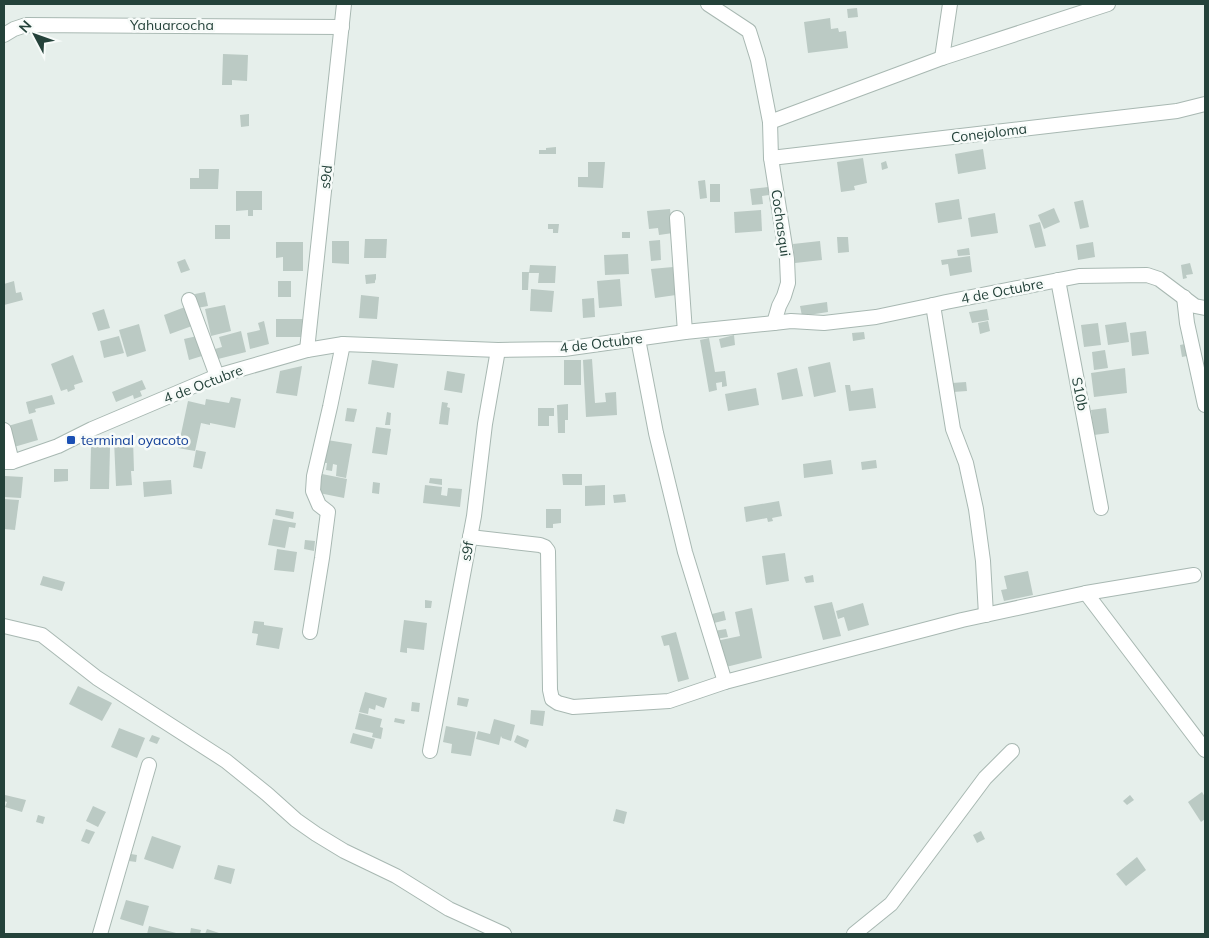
<svg xmlns="http://www.w3.org/2000/svg" width="1209" height="938" viewBox="0 0 1209 938" font-family="Mulish,sans-serif">
	<style>
		.building { fill: #bbcac4 }
		.lines { fill: none; stroke-linecap: round; stroke-linejoin: round }
		.minor-casing { stroke: #a8b8b2; stroke-width: 16 }
		.minor { stroke: #fff; stroke-width: 14 }
		.transit-dot { fill: #1a4fb4; stroke: #f7fbf9; stroke-width: 2 }
		.labels { text-anchor: middle; dominant-baseline: central; stroke-width: 5; stroke-linejoin: round; paint-order: stroke }
		.street-label { font-size: 14px; fill: #24423a; stroke: #f7fbf9 }
		.transit-label { font-size: 14px; fill: #164399; stroke: #f7fbf9; text-anchor: start }
	</style>
	<rect width="100%" height="100%" fill="#e6efeb"/>
	<g class="building">
		<polygon points="857,8 858,17 848,18 847,9"/>
		<polygon points="830,18 831,29 838,28 839,32 846,31 848,48 808,53 804,22"/>
		<polygon points="223,54 248,55 247,81 232,80 232,85 222,85"/>
		<polygon points="249,114 249,126 241,127 240,115"/>
		<polygon points="556,147 556,154 539,154 539,150 546,150 546,148"/>
		<polygon points="983,149 986,169 958,174 955,154"/>
		<polygon points="863,158 867,183 854,186 855,190 841,192 837,162"/>
		<polygon points="886,161 888,168 882,170 881,163"/>
		<polygon points="588,162 605,162 603,188 578,187 578,177 588,177"/>
		<polygon points="199,169 219,169 218,189 190,189 190,178 199,178"/>
		<polygon points="705,180 707,198 700,199 698,181"/>
		<rect x="710" y="184" width="10" height="18"/>
		<polygon points="768,187 769,195 762,196 763,204 752,205 750,189"/>
		<polygon points="236,191 262,191 262,210 253,210 253,216 248,216 248,210 236,211"/>
		<polygon points="959,199 962,219 938,223 935,203"/>
		<polygon points="1083,200 1089,227 1080,229 1074,202"/>
		<polygon points="1054,208 1060,222 1044,229 1038,215"/>
		<polygon points="670,209 673,233 659,235 658,228 649,229 647,211"/>
		<polygon points="761,210 762,231 735,233 734,212"/>
		<polygon points="995,213 998,233 971,237 968,218"/>
		<polygon points="1040,222 1046,246 1035,248 1029,225"/>
		<polygon points="548,224 559,224 558,233 553,233 553,229 548,229"/>
		<rect x="215" y="225" width="15" height="14"/>
		<rect x="622" y="232" width="8" height="6"/>
		<polygon points="837,237 848,237 849,252 838,253"/>
		<polygon points="365,239 387,239 386,258 364,258"/>
		<polygon points="660,240 661,260 651,261 649,241"/>
		<polygon points="332,241 349,241 349,264 332,263"/>
		<polygon points="820,241 822,260 795,263 793,244"/>
		<polygon points="276,242 303,242 303,271 283,271 283,257 276,258"/>
		<polygon points="1093,242 1095,257 1078,260 1076,245"/>
		<polygon points="969,248 970,255 958,256 957,250"/>
		<polygon points="628,254 629,274 605,275 604,255"/>
		<polygon points="970,256 972,272 950,276 948,264 942,265 941,260"/>
		<polygon points="185,259 190,270 181,273 177,262"/>
		<polygon points="1190,263 1193,274 1186,275 1187,278 1183,279 1181,265"/>
		<polygon points="530,265 556,266 555,283 538,283 539,273 529,273"/>
		<polygon points="673,267 676,295 655,298 651,269"/>
		<polygon points="522,272 529,272 528,290 522,290"/>
		<polygon points="376,274 376,279 375,281 375,283 366,284 365,275"/>
		<polygon points="620,279 622,306 599,308 597,281"/>
		<polygon points="14,281 16,293 21,292 23,300 4,305 4,284"/>
		<rect x="278" y="281" width="13" height="16"/>
		<polygon points="531,289 554,291 552,312 530,311"/>
		<polygon points="205,292 208,306 197,308 195,294"/>
		<polygon points="361,295 379,297 377,319 359,318"/>
		<polygon points="594,298 595,317 583,318 582,299"/>
		<polygon points="827,302 828,312 802,316 800,306"/>
		<polygon points="225,305 231,331 211,336 205,309"/>
		<polygon points="185,307 192,326 170,334 164,315"/>
		<polygon points="104,309 110,328 98,331 92,313"/>
		<polygon points="987,309 989,320 972,323 969,312"/>
		<polygon points="276,319 303,319 302,337 276,337"/>
		<polygon points="264,321 269,344 250,349 247,333 260,330 258,323"/>
		<polygon points="988,321 990,331 980,334 978,323"/>
		<polygon points="1126,322 1129,342 1108,345 1105,325"/>
		<polygon points="1098,323 1101,345 1084,347 1081,325"/>
		<polygon points="139,324 146,351 127,357 119,330"/>
		<polygon points="241,331 246,352 218,359 215,349 222,347 219,337"/>
		<polygon points="1146,331 1149,354 1132,356 1130,333"/>
		<polygon points="864,332 865,339 853,341 852,333"/>
		<polygon points="734,335 735,345 721,348 719,339"/>
		<polygon points="119,336 124,353 104,358 100,341"/>
		<polygon points="197,336 202,356 189,360 184,339"/>
		<polygon points="709,338 715,372 725,371 727,386 722,387 722,382 716,383 717,390 709,392 700,340"/>
		<polygon points="1190,343 1192,355 1182,357 1180,345"/>
		<polygon points="1105,350 1108,368 1094,370 1092,352"/>
		<polygon points="73,355 83,382 74,385 75,389 68,392 67,389 61,391 51,364"/>
		<polygon points="592,359 595,403 606,402 605,393 616,392 617,415 586,417 583,360"/>
		<polygon points="372,360 398,364 394,388 368,384"/>
		<rect x="564" y="360" width="17" height="25"/>
		<polygon points="830,362 836,392 814,397 808,367"/>
		<polygon points="302,366 297,396 276,393 280,371"/>
		<polygon points="797,368 803,396 782,400 777,373"/>
		<polygon points="1125,368 1127,393 1094,397 1091,373"/>
		<polygon points="447,371 465,374 462,393 444,390"/>
		<polygon points="142,380 146,389 140,391 142,396 134,399 133,395 116,402 112,392"/>
		<polygon points="966,382 967,391 953,392 952,383"/>
		<polygon points="845,385 850,385 851,391 873,388 876,408 849,411"/>
		<polygon points="756,388 759,405 728,411 725,394"/>
		<polygon points="52,395 55,404 35,409 36,412 29,414 26,402"/>
		<polygon points="231,397 241,399 235,428 210,423 210,425 201,423 195,451 178,448 188,401 205,405 206,399 229,403"/>
		<polygon points="442,402 448,403 447,407 450,408 448,425 439,424"/>
		<polygon points="568,404 568,420 565,420 565,433 558,433 557,405"/>
		<polygon points="347,408 357,409 354,422 345,421"/>
		<polygon points="538,408 554,408 554,416 549,416 549,426 538,426"/>
		<polygon points="1106,408 1109,433 1094,435 1091,410"/>
		<polygon points="387,412 391,413 390,425 385,425"/>
		<polygon points="32,419 38,440 14,447 8,426"/>
		<polygon points="376,427 391,429 387,455 372,453"/>
		<polygon points="133,439 134,471 131,471 132,485 116,486 114,440"/>
		<polygon points="327,440 352,444 346,478 336,476 337,465 333,464 332,471 326,470 327,463 323,463"/>
		<polygon points="91,447 110,447 109,489 90,489"/>
		<polygon points="196,450 206,452 202,469 193,467"/>
		<polygon points="831,460 833,474 804,478 803,464"/>
		<polygon points="876,460 877,468 862,470 861,462"/>
		<polygon points="54,469 68,469 68,481 54,482"/>
		<polygon points="322,474 347,479 344,498 319,493"/>
		<polygon points="562,474 582,474 582,485 563,485"/>
		<polygon points="5,476 23,477 21,498 4,497"/>
		<polygon points="430,478 442,479 442,485 429,483"/>
		<polygon points="171,480 172,494 144,497 143,482"/>
		<polygon points="373,482 380,483 379,494 372,493"/>
		<polygon points="425,485 442,487 441,495 447,496 448,488 462,489 460,507 423,503"/>
		<polygon points="605,485 605,505 585,506 585,486"/>
		<polygon points="625,494 626,502 614,503 613,495"/>
		<polygon points="4,499 19,500 15,530 4,529"/>
		<polygon points="779,501 782,516 772,518 773,521 768,522 767,518 746,522 744,507"/>
		<polygon points="276,509 294,512 293,519 275,515"/>
		<polygon points="546,509 561,509 561,523 553,524 553,528 546,528"/>
		<polygon points="273,519 296,523 295,528 289,527 285,548 268,545"/>
		<polygon points="305,540 315,541 314,551 304,549"/>
		<polygon points="277,549 297,552 294,572 274,570"/>
		<polygon points="785,553 789,581 766,585 762,556"/>
		<polygon points="1028,571 1033,595 1004,601 1001,590 1007,589 1004,576"/>
		<polygon points="813,575 814,582 806,583 804,577"/>
		<polygon points="43,576 65,582 62,591 40,585"/>
		<polygon points="425,600 432,601 431,608 425,608"/>
		<polygon points="832,602 841,636 823,640 814,606"/>
		<polygon points="863,603 869,625 848,631 844,617 838,619 836,611"/>
		<polygon points="752,608 762,658 722,668 716,641 740,636 735,612"/>
		<polygon points="724,611 726,620 714,623 712,614"/>
		<polygon points="404,620 427,623 424,650 407,648 407,653 400,652"/>
		<polygon points="254,621 264,622 264,625 283,628 279,649 256,645 258,634 252,633"/>
		<polygon points="726,629 728,637 716,639 714,631"/>
		<polygon points="676,632 689,679 678,682 669,645 664,646 661,636"/>
		<polygon points="78,686 112,703 102,721 69,704"/>
		<polygon points="365,692 387,698 384,708 376,705 375,710 369,708 368,714 359,712"/>
		<polygon points="458,697 469,699 467,707 457,705"/>
		<polygon points="412,702 420,703 419,712 411,711"/>
		<polygon points="531,710 545,711 543,726 530,724"/>
		<polygon points="359,713 382,719 380,727 383,728 381,739 372,737 373,733 355,729"/>
		<polygon points="395,718 405,720 404,724 394,722"/>
		<polygon points="494,719 515,725 511,741 502,738 501,736 499,745 476,739 478,731 490,734"/>
		<polygon points="446,726 476,732 471,756 451,753 452,744 443,742"/>
		<polygon points="119,728 145,738 137,758 111,747"/>
		<polygon points="353,733 375,739 372,749 350,743"/>
		<polygon points="152,735 160,738 157,744 149,741"/>
		<polygon points="517,735 529,740 526,748 514,742"/>
		<polygon points="1202,792 1205,797 1205,819 1201,822 1188,802"/>
		<polygon points="5,795 26,800 22,812 5,807 7,802 4,801"/>
		<polygon points="1130,795 1134,800 1127,805 1123,801"/>
		<polygon points="93,806 106,812 98,827 86,821"/>
		<polygon points="616,809 627,812 624,824 613,821"/>
		<polygon points="38,815 45,817 43,824 36,822"/>
		<polygon points="86,829 95,832 89,844 81,841"/>
		<polygon points="981,831 985,839 977,843 973,835"/>
		<polygon points="152,836 181,846 173,869 144,859"/>
		<polygon points="131,854 137,855 136,862 129,861"/>
		<polygon points="1137,857 1146,870 1126,886 1116,874"/>
		<polygon points="218,865 235,869 231,884 214,879"/>
		<polygon points="126,900 149,906 143,926 120,919"/>
		<polygon points="149,926 180,934 147,934"/>
		<polygon points="191,928 201,930 200,934 190,934"/>
		<polygon points="207,929 222,934 205,934"/>
	</g>
	<g class="lines">
		<defs>
			<g id="minor">
				<polyline points="708,4 749,31 758,60 770,122 771,158 787,259 788,283 784,296 779,306 774,323"/>
				<polyline points="4,35 14,29 26,25 342,27"/>
				<polyline points="942,58 950,4"/>
				<polyline points="770,122 942,58 1108,4"/>
				<polyline points="771,158 1177,111 1205,104"/>
				<polyline points="677,218 685,332"/>
				<polyline points="1058,280 1101,508"/>
				<polyline points="1184,297 1187,323 1205,405"/>
				<polyline points="189,300 217,376"/>
				<polyline points="933,305 953,429 966,463 976,509 983,561 986,615"/>
				<polyline points="638,339 656,433 685,552 725,682"/>
				<polyline points="307,350 344,4"/>
				<polyline points="4,430 12,462"/>
				<polyline points="4,462 12,462 58,446 92,429 217,376 307,350 343,344 498,350 564,349 685,332 774,323 791,321 824,323 876,317 933,305 946,302 1079,276 1147,275 1159,279 1195,306 1205,308"/>
				<polyline points="470,537 540,545 545,547 548,551 550,690 552,699 558,703 573,707 669,701 725,682 962,620 1086,593 1194,575"/>
				<polyline points="1086,593 1205,750"/>
				<polyline points="4,626 42,635 97,678 226,761 267,794 296,820 316,834 344,851 396,876 449,909 504,934"/>
				<polyline points="310,632 322,558 328,512 319,505 313,491 314,476 330,407 343,344"/>
				<polyline points="430,751 474,516 485,424 498,350"/>
				<polyline points="100,934 149,765"/>
				<polyline points="854,934 891,904 985,778 1012,751"/>
			</g>
		</defs>
		<use href="#minor" class="minor-casing"/>
		<use href="#minor" class="minor"/>
	</g>
	<rect class="transit-dot" x="66" y="435" width="10" height="10" rx="2.5"/>
	<g class="labels">
		<g class="street-label">
			<text x="172" y="25">Yahuarcocha</text>
			<text transform="translate(989 133) rotate(-7)">Conejoloma</text>
			<text transform="translate(326 177) rotate(-84)">s9d</text>
			<text transform="translate(781 223) rotate(82)">Cochasqui</text>
			<text transform="translate(1002 291) rotate(-11)">4 de Octubre</text>
			<text transform="translate(601 343) rotate(-7)">4 de Octubre</text>
			<text transform="translate(203 384) rotate(-21)">4 de Octubre</text>
			<text transform="translate(1080 394) rotate(79)">S10b</text>
			<text transform="translate(467 551) rotate(-80)">s9f</text>
		</g>
		<g class="transit-label">
			<text x="81" y="440">terminal oyacoto</text>
		</g>
	</g>
	<rect width="1209" height="938" fill="none" stroke="#24423a" stroke-width="10"/>
	<g transform="translate(35 35) rotate(311)" stroke="#f7fbf9" stroke-width="4" paint-order="stroke">
	<path d="M0-4L9 19L0 12L-9 19Z" fill="#24423a"/>
	<text y="-8" font-size="14" font-weight="bold" text-anchor="middle" fill="#24423a">N</text>
	</g>
</svg>
